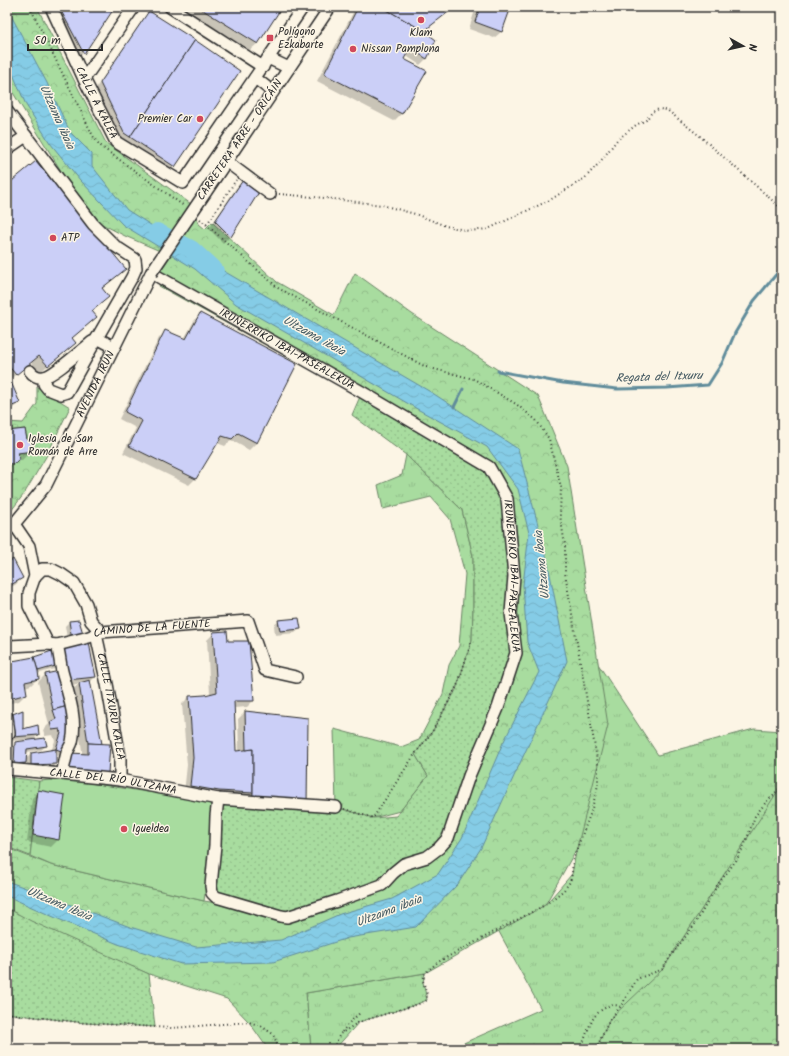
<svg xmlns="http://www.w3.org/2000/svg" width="789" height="1056" viewBox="0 0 789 1056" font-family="Kalam,sans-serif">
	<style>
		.grass { fill: url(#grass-tufts); stroke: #6a8465 }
		.forest { fill: url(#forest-crowns); stroke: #6a8465 }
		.garden { fill: url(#garden-dots); stroke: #6a8465 }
		.pitch { fill: #a8dc9f; stroke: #6a8465 }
		.water { fill: url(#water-waves); stroke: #618c9b }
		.shadow { fill: #0003 }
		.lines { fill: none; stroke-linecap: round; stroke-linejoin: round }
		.stream { stroke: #618c9b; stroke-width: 3 }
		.river { stroke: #85cce6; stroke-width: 18 }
		.building { fill: #cbcff7; stroke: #2b2b2b }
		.minor-casing { stroke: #2b2b2b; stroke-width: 14 }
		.path { stroke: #2b2b2b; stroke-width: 2; stroke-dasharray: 1 3; stroke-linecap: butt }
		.minor { stroke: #fcf5e5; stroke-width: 11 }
		.minor-bridge-casing { stroke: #2b2b2b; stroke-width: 14; stroke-linecap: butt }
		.minor-bridge { stroke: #fcf5e5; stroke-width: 11 }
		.poi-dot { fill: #d1495b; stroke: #fcf5e5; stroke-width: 1.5 }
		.labels { text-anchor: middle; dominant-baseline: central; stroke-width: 3; stroke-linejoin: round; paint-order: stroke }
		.poi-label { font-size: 11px; fill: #2b2b2b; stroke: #fcf5e5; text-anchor: start }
		.street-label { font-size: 11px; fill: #2b2b2b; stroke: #fcf5e5 }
		.water-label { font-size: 12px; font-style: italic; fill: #465b63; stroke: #fcf5e5 }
	</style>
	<defs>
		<pattern id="grass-tufts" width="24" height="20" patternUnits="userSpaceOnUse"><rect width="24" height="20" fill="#a8dc9f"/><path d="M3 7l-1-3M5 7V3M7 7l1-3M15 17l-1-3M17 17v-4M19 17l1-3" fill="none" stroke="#91bd89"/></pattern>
		<pattern id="forest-crowns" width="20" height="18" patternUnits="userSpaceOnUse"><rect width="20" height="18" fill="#a8dc9f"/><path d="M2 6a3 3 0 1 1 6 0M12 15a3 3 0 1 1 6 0" fill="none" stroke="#91bd89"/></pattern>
		<pattern id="garden-dots" width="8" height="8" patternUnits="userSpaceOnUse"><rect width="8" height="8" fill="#a8dc9f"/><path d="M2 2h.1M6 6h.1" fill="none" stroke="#91bd89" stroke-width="1.8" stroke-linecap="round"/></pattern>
		<pattern id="water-waves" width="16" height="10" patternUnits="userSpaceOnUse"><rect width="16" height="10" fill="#85cce6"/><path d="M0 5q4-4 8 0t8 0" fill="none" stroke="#73afc5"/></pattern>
	</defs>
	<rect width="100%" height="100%" fill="#fcf5e5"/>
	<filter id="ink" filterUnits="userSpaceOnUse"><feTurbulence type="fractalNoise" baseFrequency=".025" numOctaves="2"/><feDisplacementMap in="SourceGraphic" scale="8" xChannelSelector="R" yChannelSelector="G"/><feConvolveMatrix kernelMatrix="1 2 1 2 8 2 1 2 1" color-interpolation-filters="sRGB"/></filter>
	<g filter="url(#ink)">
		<g class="grass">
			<polygon points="406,455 462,510 473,556 473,608 472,640 458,684 432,732 415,754 428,776 400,811 373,818 336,807 334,729 401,747 419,740 443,694 449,665 459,646 465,574 450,519 431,497 383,509 378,485 402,475"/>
			<polygon points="598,664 658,755 754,729 782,731 782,786 663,969 597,1049 450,1049 541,1009 498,930 545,905 572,874 595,748"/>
			<polygon points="425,973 423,982 427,1000 412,1006 359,1022 335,1049 311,1049 306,993"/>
		</g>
		<g class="forest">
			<polygon points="7,7 37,7 106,143 191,204 199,224 205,229 212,222 277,282 334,315 355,273 412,314 538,396 567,466 608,725 577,848 545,905 425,973 306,993 311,1049 268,1049 249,1022 227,999 149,974 7,913 7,848 51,865 204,901 260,910 418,860 507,499 361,395 311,370 159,286 163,279 157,276 170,257 160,251 125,236 100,223 66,179 7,83"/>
			<polygon points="37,387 70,407 47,455 24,494 7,516 7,463 11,464 16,463 18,453 33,450 31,440 27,440 25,429 7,431 7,422 23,423 37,404"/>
			<polygon points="781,786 782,786 782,1049 596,1049 610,1019 663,969"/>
		</g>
		<g class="garden">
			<polygon points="362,392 489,467 507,499 516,653 448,838 427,857 404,864 382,885 304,917 213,895 218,799 336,807 373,818 396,816 428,776 415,754 432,732 456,690 472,640 473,608 473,556 462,510 406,455 352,415"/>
			<polygon points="7,777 39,781 30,856 7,847"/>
			<polygon points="7,908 31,921 149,974 155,1027 85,1023 19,1015 7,1013"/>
		</g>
		<polygon class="pitch" points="64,779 212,802 218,799 204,901 51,865 30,856 39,781"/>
		<polygon class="water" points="7,8 47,83 70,132 92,154 92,166 127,210 227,273 434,394 518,449 547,559 567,661 481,848 458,884 416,927 348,938 273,962 181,964 118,944 56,918 7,896 7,881 130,927 196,947 281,940 340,914 392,899 438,874 462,838 502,745 539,672 527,642 523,585 529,533 518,489 487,447 419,410 304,343 236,304 195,269 123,225 80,180 50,143 26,105 7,60"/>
		<g class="shadow">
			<polygon points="50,7 114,7 83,53 77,59"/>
			<polygon points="181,7 281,7 257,44 250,50"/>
			<polygon points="356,7 452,7 443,16 423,32 427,58 420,65 405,55 403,59 425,72 401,114 394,121 317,81"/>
			<polygon points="476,7 510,7 501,32 494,38 469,29"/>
			<polygon points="150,12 174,166 168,173 117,139 94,91 143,19"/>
			<polygon points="243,181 258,193 230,236 223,243 209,229 236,188"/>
			<polygon points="7,186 124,269 102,289 101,304 92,311 71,338 68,349 40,372 31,362 9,380 19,402 12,409 7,412"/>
			<polygon points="200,314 296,364 256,443 249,450 231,440 225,446 217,443 196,478 189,485 123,453 136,428 119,419 159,338 166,331 184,339 194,321"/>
			<polygon points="7,432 32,450 22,460 17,460 7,471"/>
			<polygon points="7,564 22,578 15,585 7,589"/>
			<polygon points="78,621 68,644 65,626 69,622"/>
			<polygon points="279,621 300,629 295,633 275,635 274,625"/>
			<polygon points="214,633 227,642 253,701 247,707 234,708 236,752 239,751 238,719 245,712 307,719 306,804 299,811 246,807 247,799 184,793 187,765 182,704 189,697 210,694 207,640"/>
			<polygon points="88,643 91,659 95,677 90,682 101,744 109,745 107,772 100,779 62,776 64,761 70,754 82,755 82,750 72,690 79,684 62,686 67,706 70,726 69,737 63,751 56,758 55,758 55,764 51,768 27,769 27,762 21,767 11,768 11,747 16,743 23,742 23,740 8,741 7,719 10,715 22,711 22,731 37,726 38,735 32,741 44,739 46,746 41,750 26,752 25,760 31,754 51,751 55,741 53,735 45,736 43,730 49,724 38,682 45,675 58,672 57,665 54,669 37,674 38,678 31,685 25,687 26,694 19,701 7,704 7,663 33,658 33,659 34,658 54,652 55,654 63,646"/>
			<polygon points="39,791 64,796 58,840 51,847 27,842 32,798"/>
		</g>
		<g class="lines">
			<g class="stream">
				<polyline points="498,371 563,383 617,389 667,388 708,385 722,363 735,333 754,301 779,271 782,270"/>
				<polyline points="454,407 463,389"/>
			</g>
			<polyline class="river" points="157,232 191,249 215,271"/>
		</g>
		<g class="building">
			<polygon points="59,7 115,7 84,54"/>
			<polygon points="198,7 282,7 258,44"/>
			<polygon points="358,7 382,7 424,31 436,40 427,59 410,48 404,59 427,71 402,114 324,74"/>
			<polygon points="382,7 454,7 451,10 424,31"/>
			<polygon points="480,7 511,7 502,32 475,22"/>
			<polygon points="149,11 195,40 130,137 124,133 100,83"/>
			<polygon points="195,40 240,71 175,167 130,137"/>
			<polygon points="36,161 126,269 102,288 109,297 92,311 97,317 72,338 76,343 48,366 39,356 16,375 7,364 7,185"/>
			<polygon points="243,180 259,192 231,237 215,221"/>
			<polygon points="200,313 297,364 257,443 238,433 232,439 222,436 196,479 129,446 142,421 125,412 165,330 186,339"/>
			<polygon points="8,375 20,403 7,408 7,376"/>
			<polygon points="25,429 27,440 31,439 33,451 18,453 19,460 16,463 11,464 7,463 7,431"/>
			<polygon points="13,559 23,578 7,587 7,563"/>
			<polygon points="299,618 301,629 280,631 278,620"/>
			<polygon points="79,620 84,637 72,640 69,621"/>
			<polygon points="227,631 228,641 249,641 254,701 234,701 236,751 253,749 253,793 219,791 190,786 193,758 189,696 205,695 217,692 213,632"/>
			<polygon points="89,642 92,659 96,677 67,680 62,645"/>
			<polygon points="55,650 59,665 38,671 34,657"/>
			<polygon points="34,657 38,671 39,679 25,682 27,694 9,699 7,682 7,662"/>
			<polygon points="60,671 68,706 53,710 45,674"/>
			<polygon points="90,680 102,744 88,743 79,683"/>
			<polygon points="68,706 70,737 64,752 56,749 61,733 60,729 52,730 50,722 56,719 53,710"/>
			<polygon points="23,710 23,729 38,725 39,735 12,737 10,715"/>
			<polygon points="245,711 308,718 307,805 252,801 253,793 253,749 246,750"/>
			<polygon points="45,738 47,746 27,749 26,763 14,764 15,742"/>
			<polygon points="88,743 110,744 108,773 69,770 70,753 88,754"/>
			<polygon points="56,749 56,764 31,765 31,753"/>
			<polygon points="38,790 65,795 59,840 33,835"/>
		</g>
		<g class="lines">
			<defs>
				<g id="minor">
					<path id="s1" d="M 51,7 L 84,79 L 116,142 L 183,183 L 303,7"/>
					<polyline points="170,7 263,67"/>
					<polyline points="268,58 289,68"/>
					<polyline points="255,78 273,92"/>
					<polyline points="84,79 134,7"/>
					<polyline points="7,111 93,224 115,246 135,259 136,268 132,277 97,338 114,347"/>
					<polyline points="7,149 26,136"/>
					<polyline points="227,162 270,194"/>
					<polyline points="205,193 330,7"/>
					<path id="s2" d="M 157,276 L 362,392 L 489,467 L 507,499 L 514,576 L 511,613 L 516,653 L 498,708 L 469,776 L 448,838 L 439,848 L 427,857 L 404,864 L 393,873 L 382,885 L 337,901 L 287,917 L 281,916 L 223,899 L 216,897 L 212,893 L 211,886 L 215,845 L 216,816 L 218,799"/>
					<path d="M 30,371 C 33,375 38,378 44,377 C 53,376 83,349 92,342"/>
					<polyline points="45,377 44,384 48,389 61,394 67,392 97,338"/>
					<path d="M 14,524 L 29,546 L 35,576 L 29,593 L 29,606 L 48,644 L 57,645 C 60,655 60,665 63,675 C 69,696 77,720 72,742 C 71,746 68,749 67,753 C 65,760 64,767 62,774"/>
					<path id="s3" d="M 7,530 L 14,524 L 46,485 L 151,273"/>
					<polyline points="35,576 42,569 51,569 61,574 74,583 86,604 91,621 101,632"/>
					<path id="s4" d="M 96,634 L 107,684 L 120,757 L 120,780"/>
					<polyline points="7,643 10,646 48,644"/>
					<path id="s5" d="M 57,645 L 89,637 L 101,632 L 248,621 L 265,670 L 296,677"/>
					<polyline points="7,717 9,733 7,734"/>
					<path id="s6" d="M 7,769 L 62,774 L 120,780 L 218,799 L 336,807"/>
				</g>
			</defs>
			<use href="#minor" class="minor-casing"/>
			<g class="path">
				<polyline points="30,7 93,136 98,143 103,148 184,206"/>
				<polyline points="279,194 325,198 382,205 415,214 446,226 469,231 488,229 550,200 585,178 600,162 617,140 636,125 646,120 652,112 659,109 667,110 701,137 782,209"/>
				<polyline points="200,219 278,288 426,367 474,379 516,404 536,420 549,439 561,487 560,515 565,545 565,573 598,765 598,785 591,812 573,859 572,874 570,882 564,890 545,905 438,962 425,973 423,981 427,994 427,1000 422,1003 359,1022 340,1034 333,1049"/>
				<polyline points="207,224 214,214 236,180"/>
				<polyline points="344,809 373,818 415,754 432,732 458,684 472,640"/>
				<polyline points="7,1013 19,1015 85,1023 172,1028 249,1022 261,1026 273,1034 279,1049"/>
				<polyline points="342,1032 349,1023 361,1012"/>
				<path d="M 581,1049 C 584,1041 590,1022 595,1016 C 601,1009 611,1003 620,1006"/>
				<polyline points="596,1049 610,1019 621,1006 637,979 663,969 670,957 695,924 718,884 729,870 737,859 745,844 755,816 767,801 782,786"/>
			</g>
			<use href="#minor" class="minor"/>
			<defs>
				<polyline id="minor-bridge" points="151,273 205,193"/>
			</defs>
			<use href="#minor-bridge" class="minor-bridge-casing"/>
			<use href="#minor-bridge" class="minor-bridge"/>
		</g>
	</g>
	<g class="poi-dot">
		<circle cx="421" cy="20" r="4"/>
		<rect x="266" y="34" width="8" height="8" rx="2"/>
		<circle cx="353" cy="49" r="4"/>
		<circle cx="200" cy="119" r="4"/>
		<circle cx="53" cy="238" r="4"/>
		<circle cx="20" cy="445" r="4"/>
		<circle cx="124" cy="829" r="4"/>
	</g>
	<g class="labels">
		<g class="poi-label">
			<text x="278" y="32">Polígono<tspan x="278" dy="13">Ezkabarte</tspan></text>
			<text x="421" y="33" text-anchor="middle">Klam</text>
			<text x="361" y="49">Nissan Pamplona</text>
			<text x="192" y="119" text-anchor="end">Premier Car</text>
			<text x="61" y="238">ATP</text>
			<text x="28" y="439">Iglesia de San<tspan x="28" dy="13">Román de Arre</tspan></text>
			<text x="132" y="829">Igueldea</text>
		</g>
		<g class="street-label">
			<text stroke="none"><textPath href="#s1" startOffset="106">CALLE A KALEA</textPath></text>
			<text transform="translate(240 140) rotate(-56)">CARRETERA ARRE - ORICÁIN</text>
			<text stroke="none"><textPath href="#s2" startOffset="149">IRUÑERRIKO IBAI-PASEALEKUA</textPath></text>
			<text stroke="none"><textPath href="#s3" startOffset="172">AVENIDA IRUN</textPath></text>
			<text stroke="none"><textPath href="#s2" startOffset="497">IRUÑERRIKO IBAI-PASEALEKUA</textPath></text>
			<text stroke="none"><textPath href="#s5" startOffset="97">CAMINO DE LA FUENTE</textPath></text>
			<text stroke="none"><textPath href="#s4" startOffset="74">CALLE ITXURU KALEA</textPath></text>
			<text stroke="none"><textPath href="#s6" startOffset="107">CALLE DEL RÍO ULTZAMA</textPath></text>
		</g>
		<g class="water-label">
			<text transform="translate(57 117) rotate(66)">Ultzama ibaia</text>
			<text transform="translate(314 336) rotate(29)">Ultzama ibaia</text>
			<text transform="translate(659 377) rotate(-2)">Regata del Itxuru</text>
			<text transform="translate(542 565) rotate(-96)">Ultzama ibaia</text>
			<text transform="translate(59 904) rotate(23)">Ultzama ibaia</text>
			<text transform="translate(389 911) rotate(-21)">Ultzama ibaia</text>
		</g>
	</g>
	<rect width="789" height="1056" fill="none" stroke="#fcf5e5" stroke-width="24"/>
	<rect x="12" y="12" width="765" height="1032" fill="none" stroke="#2b2b2b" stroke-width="1.5" filter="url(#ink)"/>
	<g transform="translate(743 46) rotate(98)" stroke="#fcf5e5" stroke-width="3" paint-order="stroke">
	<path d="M0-3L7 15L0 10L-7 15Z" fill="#2b2b2b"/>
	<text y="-6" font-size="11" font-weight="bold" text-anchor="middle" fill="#2b2b2b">N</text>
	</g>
	<path d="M28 44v6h74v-6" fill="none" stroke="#2b2b2b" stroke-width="2"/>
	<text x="34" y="44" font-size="12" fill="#2b2b2b" stroke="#fcf5e5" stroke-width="3" paint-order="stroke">50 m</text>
</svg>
